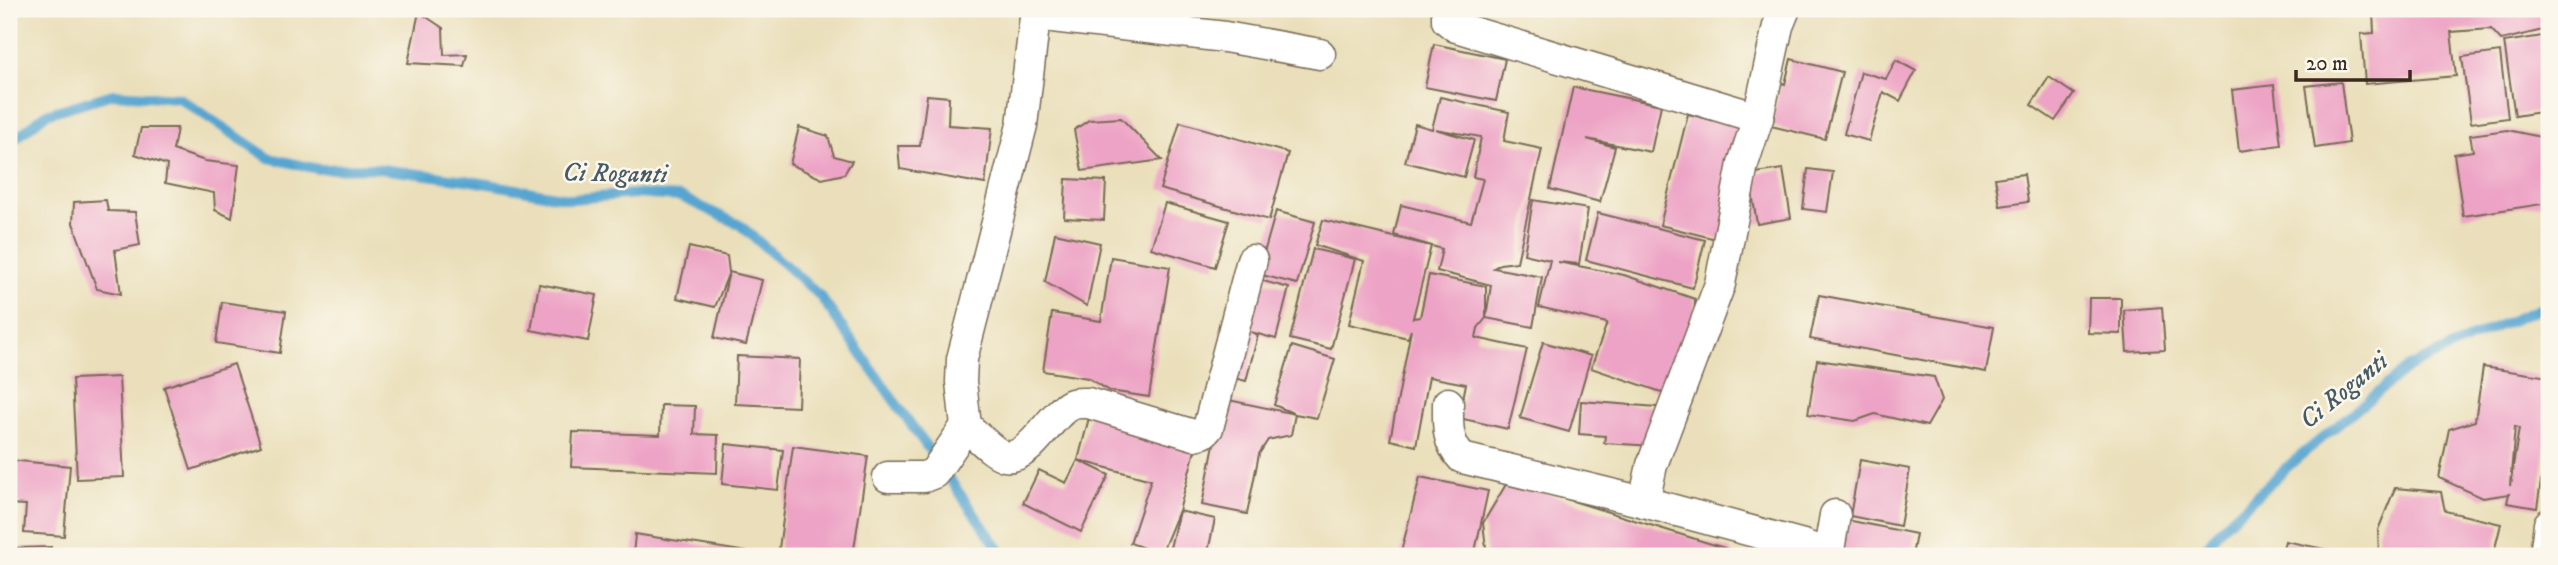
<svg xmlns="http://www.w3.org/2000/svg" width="2558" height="565" viewBox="0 0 2558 565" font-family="'IM FELL DW Pica',serif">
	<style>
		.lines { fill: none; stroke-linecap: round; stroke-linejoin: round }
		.stream { stroke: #57a5d0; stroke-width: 10 }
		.building { fill: #eda3c5; fill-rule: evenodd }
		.minor-casing { stroke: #786955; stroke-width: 33 }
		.minor { stroke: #fff; stroke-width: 30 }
		.labels { text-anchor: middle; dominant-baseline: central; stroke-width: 5; stroke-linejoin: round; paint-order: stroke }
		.water-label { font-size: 26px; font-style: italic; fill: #465b65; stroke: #fbf7ec }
	</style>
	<rect width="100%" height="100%" fill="#fbf7ec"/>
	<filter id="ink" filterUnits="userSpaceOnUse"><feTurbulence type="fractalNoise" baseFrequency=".0143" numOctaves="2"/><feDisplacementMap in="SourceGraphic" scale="14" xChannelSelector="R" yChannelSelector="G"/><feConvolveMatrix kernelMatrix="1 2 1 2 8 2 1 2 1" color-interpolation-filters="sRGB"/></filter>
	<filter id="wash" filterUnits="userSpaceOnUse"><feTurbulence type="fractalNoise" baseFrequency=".00686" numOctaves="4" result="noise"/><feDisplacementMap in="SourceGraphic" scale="28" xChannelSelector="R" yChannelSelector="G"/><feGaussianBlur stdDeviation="1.57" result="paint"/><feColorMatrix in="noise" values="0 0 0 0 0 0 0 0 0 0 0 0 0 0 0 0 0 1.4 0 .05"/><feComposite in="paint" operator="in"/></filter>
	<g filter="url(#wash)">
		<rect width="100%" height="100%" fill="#eadfba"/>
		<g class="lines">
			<g class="stream">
				<polyline points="9,144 46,114 113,94 179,98 269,158 318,169 373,168 466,180 572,199 635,194 681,197 740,225 820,296 1004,556"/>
				<polyline points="2199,556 2221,528 2294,461 2409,367 2500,325 2549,305"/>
			</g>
		</g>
		<g id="blocks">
			<g class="building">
				<polygon points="2413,9 2542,9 2547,29 2501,40 2491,29 2451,32 2456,76 2365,84 2361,34 2374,33 2373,12"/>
				<polygon points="2545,9 2549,9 2549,32 2547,32"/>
				<polygon points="419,12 443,28 444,55 467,54 464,66 408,63"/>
				<polygon points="2549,35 2549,86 2544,87 2547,111 2515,116 2504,42"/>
				<polygon points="1434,44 1505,59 1496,101 1425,87"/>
				<polygon points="2500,52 2508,118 2471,123 2462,57"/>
				<polygon points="1791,59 1842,72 1825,139 1771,126 1781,83 1785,84"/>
				<polygon points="1896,60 1916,71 1900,101 1883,92 1869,141 1844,134 1861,72 1886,79"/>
				<polygon points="2049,77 2074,94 2055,121 2031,105"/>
				<polygon points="2341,82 2349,143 2315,148 2306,86"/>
				<polygon points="2274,85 2281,145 2239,151 2232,90"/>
				<polygon points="1573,87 1661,105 1651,152 1587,139 1615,147 1600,202 1550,189"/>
				<polygon points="927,95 949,97 948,125 992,128 985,184 900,169 898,146 920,146"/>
				<polygon points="1440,97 1509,112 1504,141 1542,149 1517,262 1500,264 1494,268 1542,277 1533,327 1486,318 1491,285 1437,271 1442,249 1394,235 1401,205 1471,222 1483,179 1473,177 1481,137 1435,129 1474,140 1464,177 1405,162 1415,124 1432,129"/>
				<polygon points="1688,114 1753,130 1724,241 1660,225"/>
				<polygon points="1121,118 1162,160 1082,171 1074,130 1089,120"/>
				<polygon points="1180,122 1288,153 1269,220 1160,189"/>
				<polygon points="799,127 828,136 834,156 852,161 844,174 822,179 790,164"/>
				<polygon points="141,128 177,128 173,150 205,161 239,165 232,218 215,210 214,193 165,183 167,165 135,154"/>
				<polygon points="2507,130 2541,137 2549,203 2463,216 2454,154 2473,151 2470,135"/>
				<polygon points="1783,169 1791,218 1757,224 1749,174"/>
				<polygon points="1808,169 1833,172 1827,212 1803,209"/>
				<polygon points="2024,174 2028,202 2000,206 1995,178"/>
				<polygon points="1066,179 1106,181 1104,220 1064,218"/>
				<polygon points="106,200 108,211 135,212 140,245 115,250 121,294 97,289 73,223 74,202"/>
				<polygon points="1533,200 1588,209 1579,264 1558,262 1624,275 1695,299 1694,336 1673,396 1591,368 1607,323 1539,307 1550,260 1524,254"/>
				<polygon points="1165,203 1229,221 1215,267 1151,248"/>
				<polygon points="1276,211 1315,222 1297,284 1258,274"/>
				<polygon points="1598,213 1705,240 1693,288 1586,260"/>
				<polygon points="1323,220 1431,246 1413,318 1420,317 1429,275 1486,286 1486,318 1478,328 1476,338 1527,349 1508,429 1459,418 1466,384 1429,377 1416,446 1390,440 1411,330 1408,338 1349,324 1364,261 1315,245"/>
				<polygon points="1055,233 1100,243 1087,306 1045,282"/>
				<polygon points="689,247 727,256 729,272 715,307 677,298"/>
				<polygon points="1313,249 1355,259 1331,349 1290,339"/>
				<polygon points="1111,257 1170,267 1149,397 1110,391 1088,378 1043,371 1052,313 1101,321"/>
				<polygon points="729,272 762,280 746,345 714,338"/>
				<polygon points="1252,278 1289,288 1276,339 1251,332 1258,335 1246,381 1226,376"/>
				<polygon points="539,284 597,295 588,341 531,330"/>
				<polygon points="1819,295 1994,327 1986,372 1810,339"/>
				<polygon points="2089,298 2121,298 2121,334 2088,333"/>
				<polygon points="222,302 286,311 280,353 216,343"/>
				<polygon points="2162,307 2165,350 2127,352 2124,310"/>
				<polygon points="1543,342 1591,356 1569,432 1520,418"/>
				<polygon points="1292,346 1335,359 1317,418 1295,414 1274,405"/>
				<polygon points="737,356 800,359 798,407 735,404"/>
				<polygon points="1817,360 1934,377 1942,400 1927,426 1875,414 1855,421 1808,414"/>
				<polygon points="234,364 261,446 191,470 164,387"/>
				<path d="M 2483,367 L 2549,377 L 2549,428 L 2537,508 L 2507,503 L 2509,494 L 2483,498 L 2439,478 L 2449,429 L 2475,421 ZM 2515,427 L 2519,428 L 2510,486 Z"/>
				<polygon points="119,377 124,477 77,479 72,379"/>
				<polygon points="1219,398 1295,414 1291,435 1268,440 1259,454 1247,514 1202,505 1214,444 1210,444"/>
				<polygon points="1581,401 1657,407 1655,446 1604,443 1605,436 1579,434"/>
				<polygon points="661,405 695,406 694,434 718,435 717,473 571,467 573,432 660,435"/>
				<polygon points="1091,410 1197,443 1179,511 1161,554 1130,543 1151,480 1078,460"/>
				<polygon points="726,444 783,450 778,490 722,484"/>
				<polygon points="793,446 868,456 853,556 778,556"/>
				<polygon points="9,460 70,466 64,536 24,533 26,505 9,504"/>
				<polygon points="1078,460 1109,475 1081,532 1023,503 1039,470 1066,483"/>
				<polygon points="1860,460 1910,469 1900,526 1850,516"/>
				<polygon points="1420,477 1488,491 1474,556 1400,556"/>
				<polygon points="1508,481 1731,550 1731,556 1487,556 1483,523"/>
				<polygon points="2395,488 2441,492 2445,511 2501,524 2493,556 2379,555 2378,530"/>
				<polygon points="1179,511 1215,519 1207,556 1168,556"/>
				<polygon points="1847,520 1916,534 1912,556 1840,556"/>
				<polygon points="635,534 766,555 766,556 633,556"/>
				<polygon points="2285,541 2354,555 2354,556 2297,556 2282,553"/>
				<polygon points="51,547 51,556 13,556 13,548"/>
			</g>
		</g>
	</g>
	<g filter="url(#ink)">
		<use href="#blocks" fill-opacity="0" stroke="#786955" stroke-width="2"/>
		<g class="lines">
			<defs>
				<g id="minor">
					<polyline points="1447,9 1447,20 1456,27 1758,118"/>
					<polyline points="1785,9 1778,26 1758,118 1743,164 1720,284 1652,465 1644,502 1803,545 1813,549 1819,556"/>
					<polyline points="1035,15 1225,37 1320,54"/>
					<path d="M 1448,403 C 1448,423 1446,442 1462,458 L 1644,502"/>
					<path d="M 966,426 C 975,433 994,454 1005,456 C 1029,461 1049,417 1067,407 C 1073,402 1080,403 1088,403 L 1194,435 L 1203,433 L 1208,428 L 1252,260"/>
					<polyline points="888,477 924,477 934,473 966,426 961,382 962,359 1022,125 1036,9"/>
					<polyline points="1828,556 1835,515"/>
					<polyline points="2545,556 2549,524"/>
				</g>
			</defs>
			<use href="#minor" class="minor-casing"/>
			<use href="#minor" class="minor"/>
		</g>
	</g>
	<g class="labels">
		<g class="water-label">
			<text transform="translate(615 174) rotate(1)">Ci Roganti</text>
			<text transform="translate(2344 391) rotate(-39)">Ci Roganti</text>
		</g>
	</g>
	<rect width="2558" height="565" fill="none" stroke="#fbf7ec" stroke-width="35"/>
	<path d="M2296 70v10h114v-10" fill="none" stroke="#3b2a1e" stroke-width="3.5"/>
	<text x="2306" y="70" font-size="21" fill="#3b2a1e" stroke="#fbf7ec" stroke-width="5" paint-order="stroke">20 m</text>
</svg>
